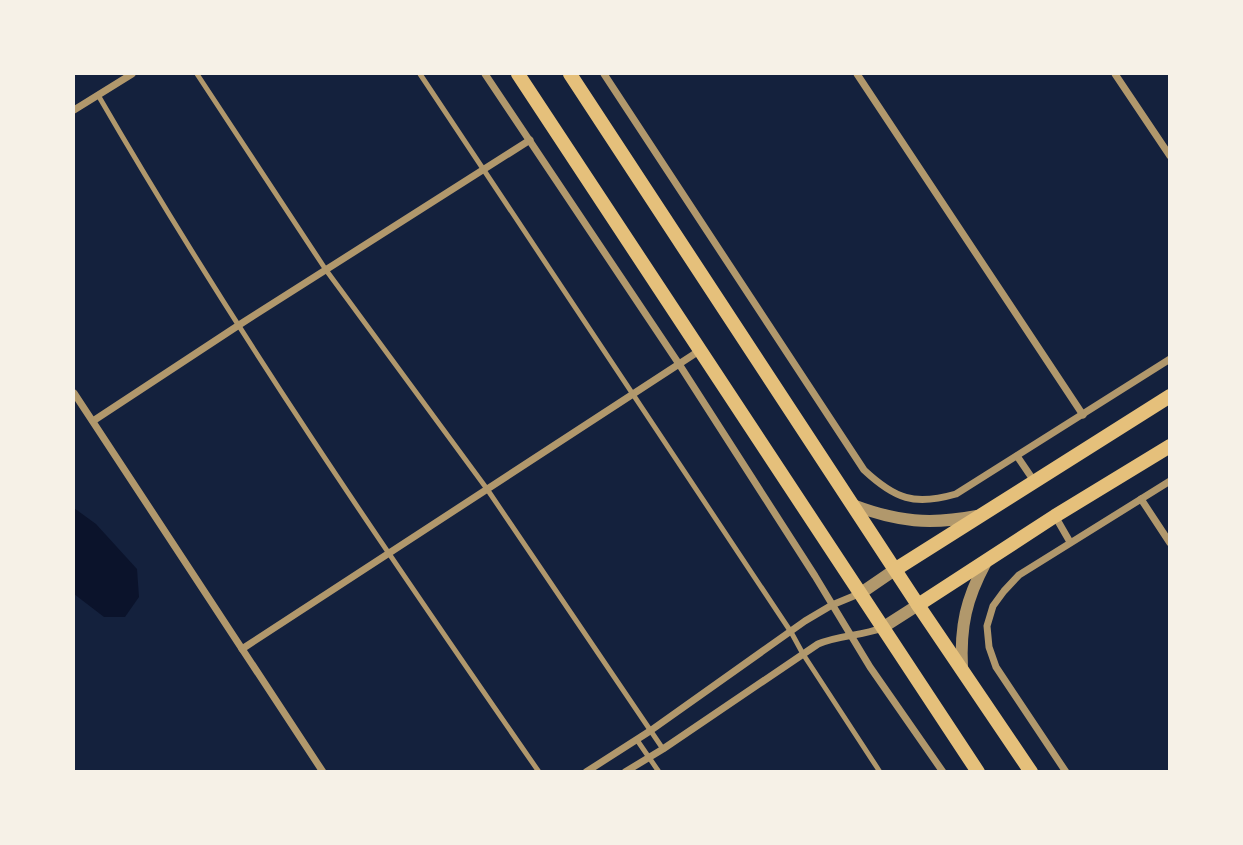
<svg xmlns="http://www.w3.org/2000/svg" width="1243" height="845" viewBox="0 0 1243 845" font-family="'Space Grotesk',sans-serif">
	<style>
		.water { fill: #0b132b }
		.lines { fill: none; stroke-linecap: round; stroke-linejoin: round }
		.service { stroke: #b1986c; stroke-width: 5 }
		.minor { stroke: #b1986c; stroke-width: 7 }
		.tertiary { stroke: #b1986c; stroke-width: 12 }
		.secondary { stroke: #e5c07b; stroke-width: 14 }
	</style>
	<rect width="100%" height="100%" fill="#14213d"/>
	<polygon class="water" points="74,508 96,524 137,569 139,597 125,617 104,617 74,594"/>
	<g class="lines">
		<g class="service">
			<polyline points="197,74 326,270 487,489 663,749"/>
			<polyline points="420,74 791,632 803,654 880,772"/>
			<path d="M 98,95 C 233,328 385,550 539,772"/>
			<polyline points="637,740 659,772"/>
		</g>
		<g class="minor">
			<polyline points="485,74 679,364 815,576 870,667 943,772"/>
			<path d="M 604,74 L 864,470 C 895,499 914,506 956,494 L 1170,359"/>
			<polyline points="857,74 1083,415"/>
			<polyline points="1115,74 1170,156"/>
			<polyline points="74,110 132,74"/>
			<polyline points="74,393 323,772"/>
			<polyline points="93,421 239,325 530,140"/>
			<polyline points="1017,456 1034,481"/>
			<polyline points="1141,499 1170,543"/>
			<polyline points="1055,516 1070,542"/>
			<polyline points="242,649 699,351"/>
			<polyline points="586,772 650,731 805,621 832,605 861,593"/>
			<path d="M 625,772 L 663,749 L 818,644 C 839,635 861,636 882,628"/>
			<polyline points="1066,772 996,667 989,647 987,626 993,606 1004,591 1019,575 1170,481"/>
		</g>
		<g class="tertiary">
			<path d="M 853,505 C 898,522 930,525 977,516"/>
			<polyline points="861,593 896,569"/>
			<polyline points="882,628 918,605"/>
			<path d="M 962,668 C 960,626 966,599 986,562"/>
		</g>
		<g class="secondary">
			<polyline points="518,74 978,772"/>
			<polyline points="570,74 918,605 1031,772"/>
			<polyline points="896,569 1170,396"/>
			<polyline points="918,605 1055,516 1170,446"/>
		</g>
	</g>
	<rect width="1243" height="845" fill="none" stroke="#f6f1e7" stroke-width="150"/>
</svg>
